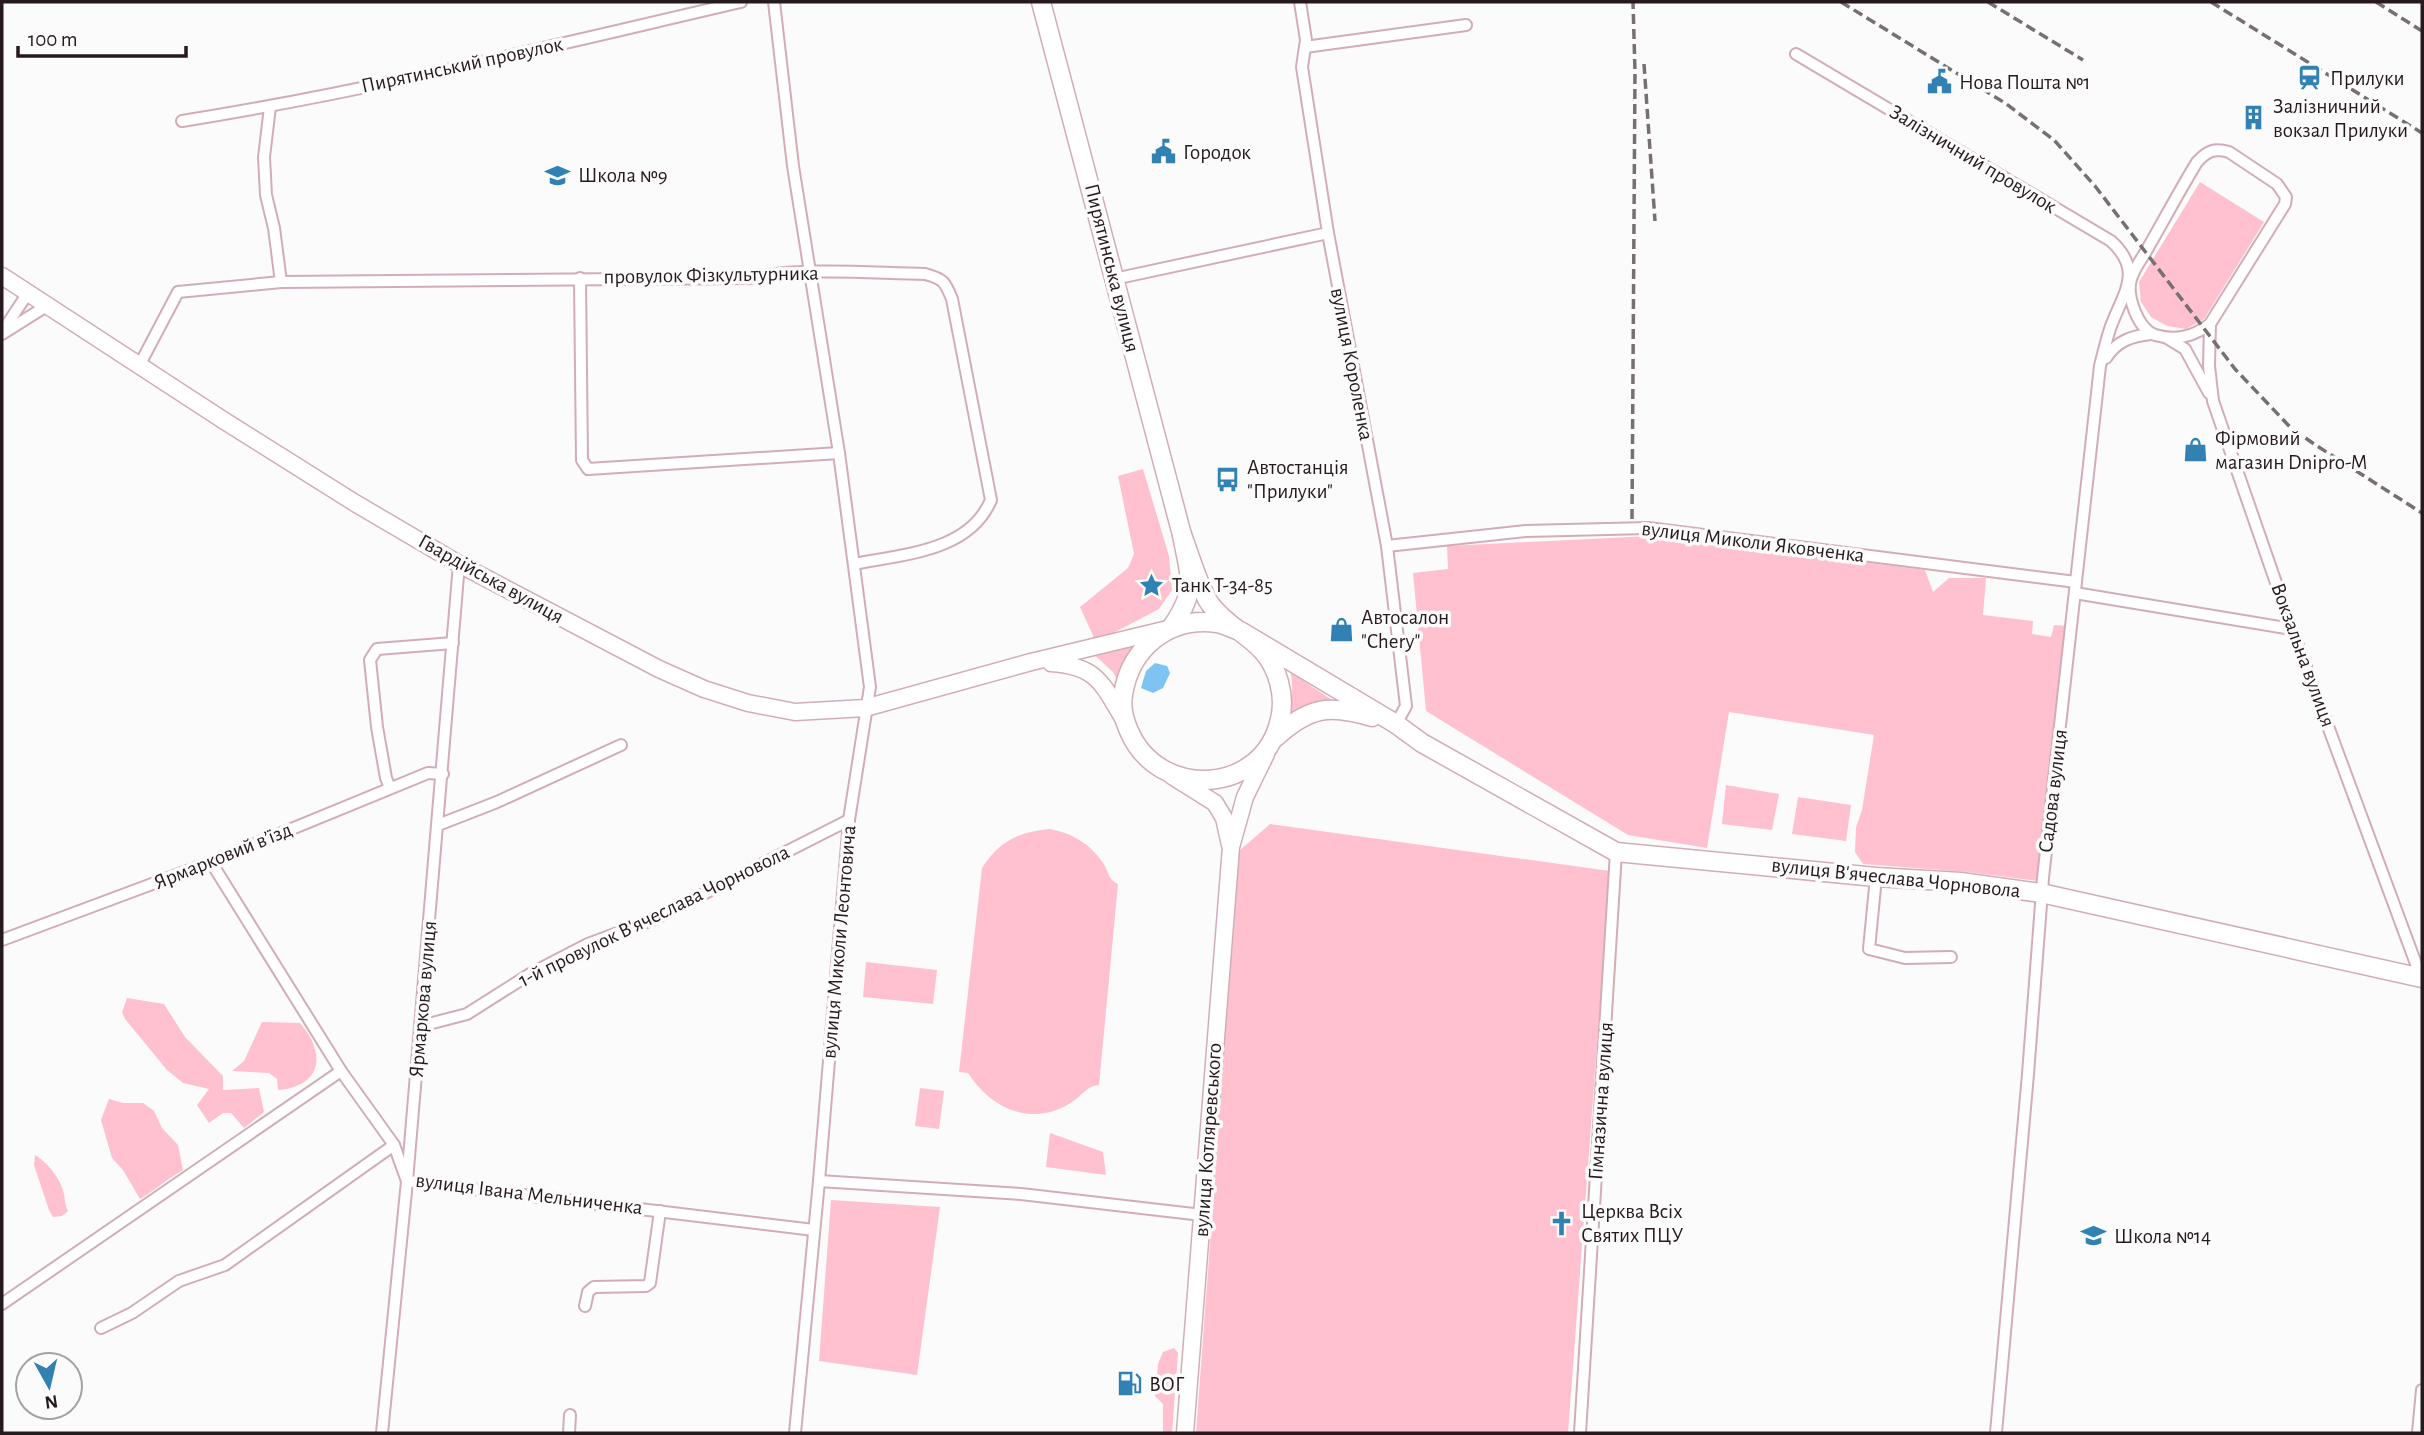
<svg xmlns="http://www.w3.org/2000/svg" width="2424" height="1435" viewBox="0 0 2424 1435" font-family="'Alegreya Sans',sans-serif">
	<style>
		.green { fill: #ffc0d0 }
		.water { fill: #7dc4f3 }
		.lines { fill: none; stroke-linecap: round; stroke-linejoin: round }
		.minor-casing { stroke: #d1aeb6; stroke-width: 14 }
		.secondary-casing { stroke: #d1aeb6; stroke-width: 19 }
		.primary-casing { stroke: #d1aeb6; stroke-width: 21 }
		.minor { stroke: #fff; stroke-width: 10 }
		.secondary { stroke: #fff; stroke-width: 16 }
		.primary { stroke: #fff; stroke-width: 18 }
		.rail { stroke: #776f72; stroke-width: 3.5; stroke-dasharray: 10 5; stroke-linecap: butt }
		.labels { text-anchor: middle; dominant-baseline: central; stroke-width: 7; stroke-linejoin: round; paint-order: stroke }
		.street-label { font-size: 21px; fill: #271a1e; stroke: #fbfbfb }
		.poi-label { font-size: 21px; fill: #271a1e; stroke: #fbfbfb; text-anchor: start }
	</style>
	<rect width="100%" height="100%" fill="#fbfbfb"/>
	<g class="green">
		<polygon points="2200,182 2264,222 2204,319 2186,329 2167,326 2151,317 2141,302 2139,282"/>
		<polygon points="1143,469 1169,556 1172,590 1159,609 1096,642 1080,607 1128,568 1134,554 1118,476"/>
		<polygon points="1650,536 1925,570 1933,592 1949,578 1986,578 1983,615 2033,621 2032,634 2051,637 2054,625 2068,626 2038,881 1968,872 1863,864 1855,852 1856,827 1862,810 1874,735 1729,712 1707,848 1628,835 1426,711 1413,573 1448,569 1447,546"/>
		<polygon points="1139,640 1129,656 1120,685 1113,672 1090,651"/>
		<path d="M 1291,673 L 1337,703 L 1286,720 C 1293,703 1293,690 1291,673 Z"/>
		<polygon points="1726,785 1779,794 1772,830 1722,824"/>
		<polygon points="1798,797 1851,805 1846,841 1792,834"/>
		<polygon points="1270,824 1610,871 1568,1433 1196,1433 1239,851"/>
		<path d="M 1049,829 C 1073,833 1092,845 1105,866 C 1109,874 1109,880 1118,884 L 1099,1085 C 1086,1086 1082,1096 1072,1102 C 1032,1128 991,1109 968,1073 L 959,1072 L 982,868 C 999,841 1019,832 1049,829 Z"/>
		<polygon points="866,962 937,970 933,1004 863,997"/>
		<polygon points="127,998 164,1004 185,1037 223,1076 223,1090 259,1088 264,1112 244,1128 231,1113 223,1113 209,1123 197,1105 209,1089 183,1083 167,1070 125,1019 122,1012"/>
		<path d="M 262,1022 L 300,1023 C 326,1053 323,1086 278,1090 L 277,1079 L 269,1073 L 232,1071 L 244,1061 Z"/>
		<polygon points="920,1088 944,1091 939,1129 915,1126"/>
		<path d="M 109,1099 L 123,1103 L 143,1103 L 154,1111 L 162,1128 L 178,1145 L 183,1170 C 167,1179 155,1190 140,1199 L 123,1170 L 112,1158 L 101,1120 Z"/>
		<polygon points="1050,1133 1103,1152 1106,1175 1046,1167"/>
		<path d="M 35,1155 C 48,1163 61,1179 64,1194 C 65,1200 65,1205 68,1211 L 62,1216 L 53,1217 L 49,1210 L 34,1165 Z"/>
		<polygon points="831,1200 940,1207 917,1375 819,1361"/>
		<polygon points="1174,1348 1178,1353 1172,1433 1163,1433 1163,1404 1155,1396 1158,1364 1163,1352"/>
	</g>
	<polygon class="water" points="1155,663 1167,666 1170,673 1163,688 1153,693 1141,688 1146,671"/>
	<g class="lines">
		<defs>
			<g id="minor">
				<polyline points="774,2 793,166 839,453 870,687 849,820 819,1181 795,1433"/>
				<polyline points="1300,2 1306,40 1302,67 1328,233 1387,546 1406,706 1396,724"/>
				<polyline points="1305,47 1466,25"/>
				<path d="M 1796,54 L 2111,241 C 2145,272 2122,294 2110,329 C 2106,341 2103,354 2100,366 L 2043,878 L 2028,1074 L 1996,1433"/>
				<polyline points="270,107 264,157 266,195 274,228 281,282"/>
				<path d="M 182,121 C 370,91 555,45 741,2"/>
				<polyline points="580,278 582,460 588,469 839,453"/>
				<polyline points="1114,279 1328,233"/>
				<path d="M 2210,324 C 2193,337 2176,341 2155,335 C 2138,329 2126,296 2131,279 C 2134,268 2144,256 2149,246 C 2165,218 2180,190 2197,162 C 2207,151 2214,148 2229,152 L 2277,184 L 2286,197 L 2285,204 L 2210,324 L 2209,366 L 2213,401 L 2292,629 L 2422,980"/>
				<polyline points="2,332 28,293"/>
				<polyline points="2,334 48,305"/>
				<polyline points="2167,338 2185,349 2209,393"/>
				<path d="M 2106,358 C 2117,341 2131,336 2151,334"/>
				<path d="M 139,366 L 178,292 L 281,282 L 750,278 C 807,267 867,273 925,274 C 944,279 945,282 952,299 L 991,500 C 969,552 903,554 854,564"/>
				<polyline points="1387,546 1526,531 1648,528 2076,582"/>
				<polyline points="2075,593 2292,629"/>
				<polyline points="390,788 386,778 377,727 370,660 377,649 453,643"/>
				<polyline points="438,825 497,802 621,745"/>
				<polyline points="211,862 341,1071 394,1145 407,1181 814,1230"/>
				<polyline points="1876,877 1869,949 1905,958 1951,957"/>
				<polyline points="2,940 211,862 428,773 443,774"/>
				<polyline points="421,1026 467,1014 530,974 588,944 652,920 849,820"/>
				<polyline points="819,1181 1021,1194 1202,1215"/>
				<polyline points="2,1304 341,1071"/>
				<polyline points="585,1306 588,1292 594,1287 646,1286 650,1283 660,1211"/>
				<polyline points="101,1328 132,1313 179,1281 225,1265 394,1145"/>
				<polyline points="382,1433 407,1181 459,564"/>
				<polyline points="569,1433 570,1415"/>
				<polyline points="1580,1433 1616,852"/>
				<polyline points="2418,1433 2422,1390"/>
			</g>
			<g id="secondary">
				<polyline points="2,276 223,420 355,503 459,564 659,669 704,689 748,703 795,712 865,708 1031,662 1168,629"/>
				<path d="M 1051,663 C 1097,666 1102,683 1124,720"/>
				<polyline points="1172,776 1215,803 1224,818 1230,845"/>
				<polyline points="1185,1433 1231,847 1245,797 1266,754"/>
			</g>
			<g id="primary">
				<path d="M 1041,2 L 1182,535 C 1190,578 1198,590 1171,628"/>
				<path d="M 1182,535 C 1190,555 1198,586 1210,604 C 1233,635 1267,638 1279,682 C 1282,693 1283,707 1280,719 C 1264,795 1159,801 1129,731 C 1124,720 1121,707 1123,695 C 1130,648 1169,616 1217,623 C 1226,625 1234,629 1242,632 L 1396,724 L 1422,743 L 1616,852 L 1876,877 L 1961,882 L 2041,893 L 2422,978"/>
				<path d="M 1276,737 C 1309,707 1329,704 1372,717"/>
			</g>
		</defs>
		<use href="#minor" class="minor-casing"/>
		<use href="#secondary" class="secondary-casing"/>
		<use href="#primary" class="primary-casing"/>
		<use href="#minor" class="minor"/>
		<use href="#secondary" class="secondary"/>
		<use href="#primary" class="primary"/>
		<g class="rail">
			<polyline points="1841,2 2005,103 2054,140 2095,186 2235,369 2290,427 2314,444 2422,513"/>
			<polyline points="1988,2 2083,60"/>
			<polyline points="2211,2 2422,133"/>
			<polyline points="2376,2 2422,31"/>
			<polyline points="1644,64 1655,221"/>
			<polyline points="1632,519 1635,72 1633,2"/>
		</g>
	</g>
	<defs>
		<symbol id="station-bare" viewBox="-9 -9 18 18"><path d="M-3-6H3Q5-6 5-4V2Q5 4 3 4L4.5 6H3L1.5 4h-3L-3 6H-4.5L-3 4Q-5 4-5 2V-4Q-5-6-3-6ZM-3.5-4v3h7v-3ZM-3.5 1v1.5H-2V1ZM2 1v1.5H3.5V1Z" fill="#3182b3" stroke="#fbfbfb" stroke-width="2.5" paint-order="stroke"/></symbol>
		<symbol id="civic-bare" viewBox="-9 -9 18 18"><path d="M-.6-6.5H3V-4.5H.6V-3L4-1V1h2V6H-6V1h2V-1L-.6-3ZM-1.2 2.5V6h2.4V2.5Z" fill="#3182b3" stroke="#fbfbfb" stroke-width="2.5" paint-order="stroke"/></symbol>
		<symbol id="building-bare" viewBox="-9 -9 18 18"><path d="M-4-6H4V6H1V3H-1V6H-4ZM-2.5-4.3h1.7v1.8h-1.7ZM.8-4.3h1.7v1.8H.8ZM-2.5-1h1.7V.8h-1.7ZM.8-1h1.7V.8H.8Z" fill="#3182b3" stroke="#fbfbfb" stroke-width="2.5" paint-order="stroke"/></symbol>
		<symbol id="school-bare" viewBox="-9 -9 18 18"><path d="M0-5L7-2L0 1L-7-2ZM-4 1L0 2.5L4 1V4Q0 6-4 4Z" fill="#3182b3" stroke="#fbfbfb" stroke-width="2.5" paint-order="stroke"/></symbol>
		<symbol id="shop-bare" viewBox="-9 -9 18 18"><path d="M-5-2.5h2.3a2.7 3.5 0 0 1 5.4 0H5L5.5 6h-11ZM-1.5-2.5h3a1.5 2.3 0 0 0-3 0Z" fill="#3182b3" stroke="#fbfbfb" stroke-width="2.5" paint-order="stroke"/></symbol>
		<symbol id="bus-bare" viewBox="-9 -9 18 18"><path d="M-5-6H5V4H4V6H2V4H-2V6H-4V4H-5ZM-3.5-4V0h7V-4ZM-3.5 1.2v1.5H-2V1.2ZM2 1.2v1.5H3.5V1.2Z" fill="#3182b3" stroke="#fbfbfb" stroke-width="2.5" paint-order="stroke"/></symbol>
		<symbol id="sight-bare" viewBox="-9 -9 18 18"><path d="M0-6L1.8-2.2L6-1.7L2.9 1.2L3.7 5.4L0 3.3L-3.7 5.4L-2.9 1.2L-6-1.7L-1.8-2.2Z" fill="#3182b3" stroke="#fbfbfb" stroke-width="2.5" paint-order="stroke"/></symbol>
		<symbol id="church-bare" viewBox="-9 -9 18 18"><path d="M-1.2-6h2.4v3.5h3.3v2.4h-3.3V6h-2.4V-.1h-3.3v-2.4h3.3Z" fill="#3182b3" stroke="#fbfbfb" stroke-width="2.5" paint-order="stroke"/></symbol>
		<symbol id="fuel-bare" viewBox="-9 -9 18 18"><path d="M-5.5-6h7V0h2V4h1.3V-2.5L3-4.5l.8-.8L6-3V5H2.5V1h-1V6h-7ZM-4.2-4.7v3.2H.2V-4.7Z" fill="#3182b3" stroke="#fbfbfb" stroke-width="2.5" paint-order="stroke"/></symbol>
	</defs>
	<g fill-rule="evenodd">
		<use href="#station-bare" x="2292" y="60" width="35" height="35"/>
		<use href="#civic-bare" x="1922" y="64" width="35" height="35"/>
		<use href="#building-bare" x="2236" y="100" width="35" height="35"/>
		<use href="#civic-bare" x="1146" y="134" width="35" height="35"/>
		<use href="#school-bare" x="540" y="158" width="35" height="35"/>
		<use href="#shop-bare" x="2178" y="432" width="35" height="35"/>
		<use href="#bus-bare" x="1210" y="462" width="35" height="35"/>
		<use href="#sight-bare" x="1134" y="568" width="35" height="35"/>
		<use href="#shop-bare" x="1324" y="612" width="35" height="35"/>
		<use href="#church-bare" x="1544" y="1206" width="35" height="35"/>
		<use href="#school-bare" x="2076" y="1218" width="35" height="35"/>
		<use href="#fuel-bare" x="1112" y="1366" width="35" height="35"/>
	</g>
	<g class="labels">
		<g class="street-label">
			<text transform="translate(462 65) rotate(-12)">Пирятинський провулок</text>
			<text transform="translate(1973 159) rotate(31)">Залізничний провулок</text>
			<text transform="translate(1112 268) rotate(76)">Пирятинська вулиця</text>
			<text transform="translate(711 275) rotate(-1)">провулок Фізкультурника</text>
			<text transform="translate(1352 364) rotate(79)">вулиця Короленка</text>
			<text transform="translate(1753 542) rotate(7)">вулиця Миколи Яковченка</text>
			<text transform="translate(491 579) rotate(29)">Гвардійська вулиця</text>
			<text transform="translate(2303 655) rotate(70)">Вокзальна вулиця</text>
			<text transform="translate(2053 791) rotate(-83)">Садова вулиця</text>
			<text transform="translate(223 856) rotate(-22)">Ярмарковий вʼїзд</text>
			<text transform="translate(1896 878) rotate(6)">вулиця В'ячеслава Чорновола</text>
			<text transform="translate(654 916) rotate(-26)">1-й провулок В'ячеслава Чорновола</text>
			<text transform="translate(839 942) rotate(-85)">вулиця Миколи Леонтовича</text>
			<text transform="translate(423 999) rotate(-85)">Ярмаркова вулиця</text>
			<text transform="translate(1601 1101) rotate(-86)">Гімназична вулиця</text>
			<text transform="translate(1208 1140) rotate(-86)">вулиця Котляревського</text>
			<text transform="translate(529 1194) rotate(7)">вулиця Івана Мельниченка</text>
		</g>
		<g class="poi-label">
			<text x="2330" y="78">Прилуки</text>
			<text x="1959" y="82">Нова Пошта №1</text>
			<text x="2273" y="106">Залізничний<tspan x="2273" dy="24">вокзал Прилуки</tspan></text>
			<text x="1183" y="152">Городок</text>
			<text x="578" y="175">Школа №9</text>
			<text x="2215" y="438">Фірмовий<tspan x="2215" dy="24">магазин Dnipro-M</tspan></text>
			<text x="1247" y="467">Автостанція<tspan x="1247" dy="24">"Прилуки"</tspan></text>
			<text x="1172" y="585">Танк Т-34-85</text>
			<text x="1361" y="617">Автосалон<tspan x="1361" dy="24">"Chery"</tspan></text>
			<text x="1581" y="1211">Церква Всіх<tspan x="1581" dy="24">Святих ПЦУ</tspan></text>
			<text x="2114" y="1236">Школа №14</text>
			<text x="1149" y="1384">ВОГ</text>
		</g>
	</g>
	<rect width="2424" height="1435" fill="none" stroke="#271a1e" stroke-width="7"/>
	<g transform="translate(49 1386) rotate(172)"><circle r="33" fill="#fbfbfb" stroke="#a6a1a3" stroke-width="2"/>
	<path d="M0-5L12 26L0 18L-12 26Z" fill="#3182b3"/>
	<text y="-10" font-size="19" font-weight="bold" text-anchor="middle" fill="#271a1e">N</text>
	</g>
	<path d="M18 46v10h168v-10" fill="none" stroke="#271a1e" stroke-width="3.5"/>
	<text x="28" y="46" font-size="21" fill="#271a1e" stroke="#fbfbfb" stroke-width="5" paint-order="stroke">100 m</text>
</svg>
